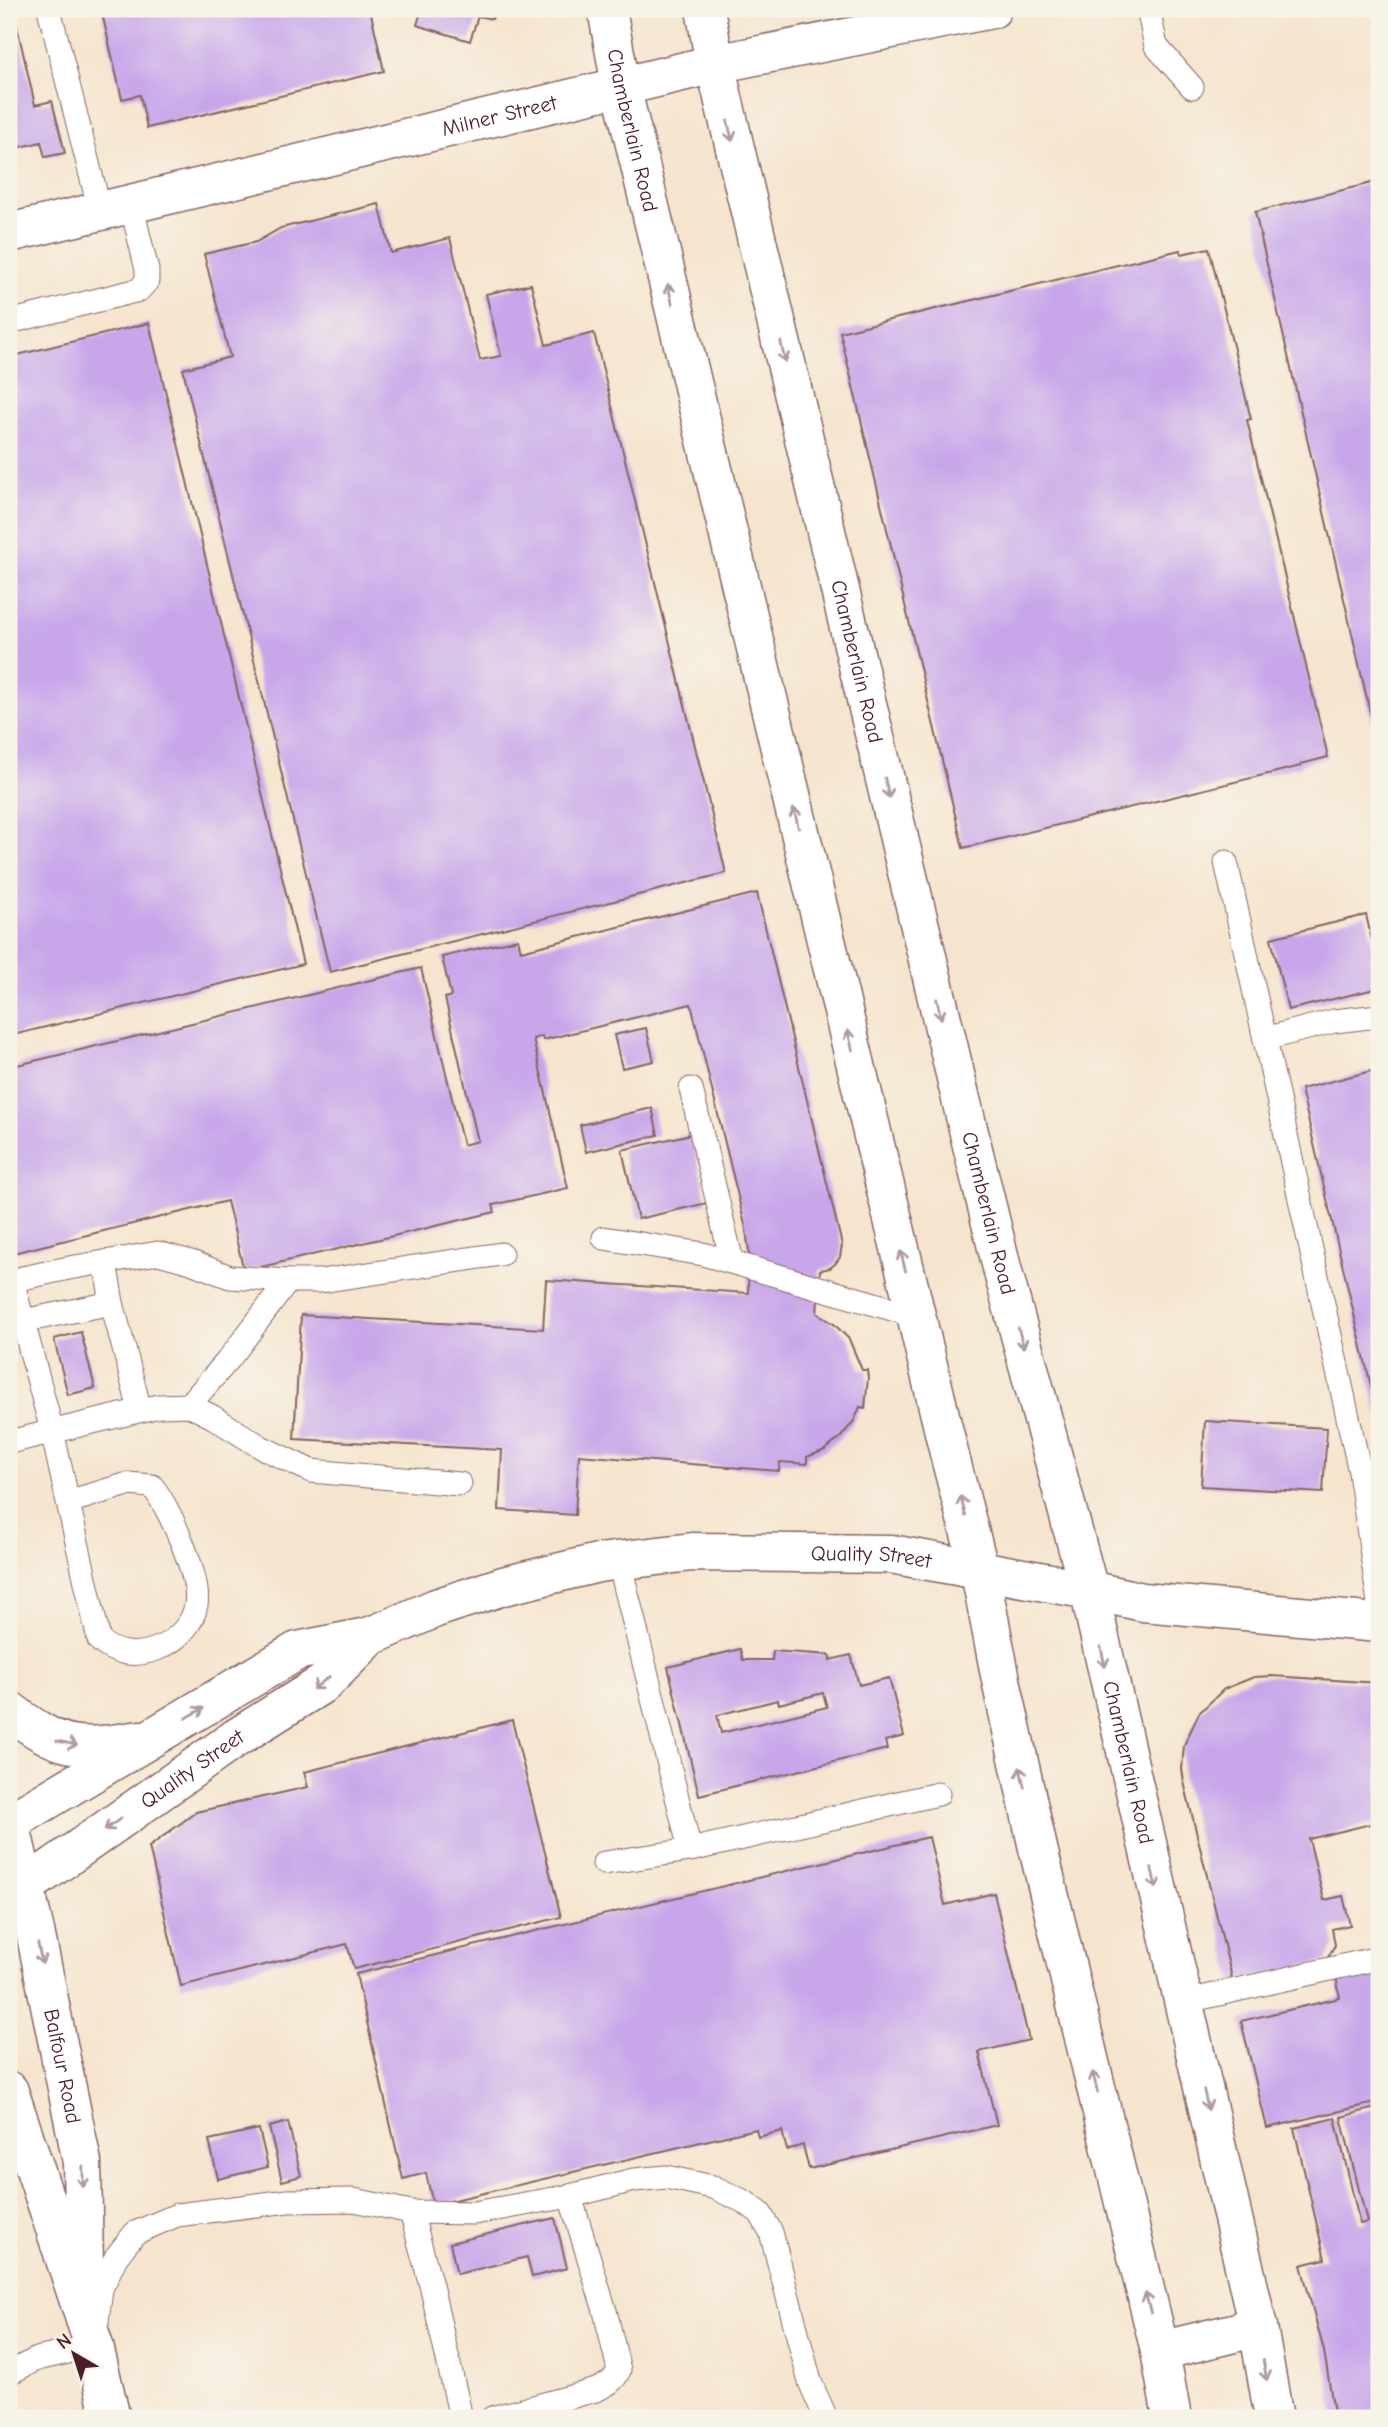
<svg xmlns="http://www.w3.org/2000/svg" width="1388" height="2427" viewBox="0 0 1388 2427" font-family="'Comic Neue',sans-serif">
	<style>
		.building { fill: #c7a7ea; fill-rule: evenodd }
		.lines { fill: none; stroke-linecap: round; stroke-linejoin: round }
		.service-casing { stroke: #866464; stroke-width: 25 }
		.minor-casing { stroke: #866464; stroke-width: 41 }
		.tertiary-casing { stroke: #866464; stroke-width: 41 }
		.service { stroke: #fff; stroke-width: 23 }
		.minor { stroke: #fff; stroke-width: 38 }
		.tertiary { stroke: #fff; stroke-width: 38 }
		.oneway { stroke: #ae9aa0 }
		.labels { text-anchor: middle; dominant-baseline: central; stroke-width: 5; stroke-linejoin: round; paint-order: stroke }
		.street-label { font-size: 21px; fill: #4a1f2b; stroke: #f7f3e8 }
	</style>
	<rect width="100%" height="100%" fill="#f7f3e8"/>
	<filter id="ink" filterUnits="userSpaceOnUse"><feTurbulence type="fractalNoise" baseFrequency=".0143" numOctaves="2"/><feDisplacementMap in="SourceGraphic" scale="14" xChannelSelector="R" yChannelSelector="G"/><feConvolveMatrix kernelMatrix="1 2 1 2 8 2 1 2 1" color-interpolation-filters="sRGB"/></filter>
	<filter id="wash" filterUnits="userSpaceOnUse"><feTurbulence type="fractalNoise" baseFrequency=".00686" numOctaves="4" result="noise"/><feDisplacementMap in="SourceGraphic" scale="28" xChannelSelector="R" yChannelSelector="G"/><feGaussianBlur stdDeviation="1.57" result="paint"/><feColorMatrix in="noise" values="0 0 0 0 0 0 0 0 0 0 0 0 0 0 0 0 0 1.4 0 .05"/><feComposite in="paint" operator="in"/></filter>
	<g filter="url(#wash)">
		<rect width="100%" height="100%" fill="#f5e5ce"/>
		<g id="blocks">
			<g class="building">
				<polygon points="9,9 13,9 35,105 52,101 65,153 45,157 41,142 9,150"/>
				<polygon points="101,9 370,9 384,71 147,128 140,95 122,99"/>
				<polygon points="422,9 495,9 492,19 478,16 470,41 417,25"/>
				<polygon points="1379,181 1379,747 1378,747 1255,212"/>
				<polygon points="379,204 391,253 450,238 480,360 501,356 486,294 531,284 546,345 594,333 726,873 330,972 183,369 230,357 204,254 256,242 281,228"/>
				<polygon points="1209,248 1251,419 1247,420 1328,757 1301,764 1301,766 963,848 840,332 1180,250 1181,254"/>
				<polygon points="149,323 303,964 9,1036 9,357"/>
				<polygon points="757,893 842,1245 840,1257 835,1264 830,1268 820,1270 817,1313 834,1324 849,1339 862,1370 867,1370 868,1378 865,1408 860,1407 854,1421 840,1438 825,1450 807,1457 807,1464 780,1462 779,1471 579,1455 575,1515 499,1510 502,1450 294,1439 301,1315 543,1329 546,1280 748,1293 749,1252 746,1229 691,1004 543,1040 542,1036 533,1039 568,1188 493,1205 495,1212 244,1271 227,1201 9,1254 9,1067 421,968 463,1145 478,1141 445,998 451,996 442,957 518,939 521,951"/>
				<polygon points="1366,915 1379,970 1379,988 1288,1010 1271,938"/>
				<polygon points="646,1028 654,1061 622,1068 614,1035"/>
				<polygon points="1379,1069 1379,1415 1378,1416 1301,1089"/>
				<polygon points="652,1108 658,1135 586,1152 580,1125"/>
				<polygon points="691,1134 707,1203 638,1219 622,1150"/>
				<polygon points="81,1332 95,1388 68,1395 54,1339"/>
				<polygon points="1205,1421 1327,1428 1323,1493 1201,1486"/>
				<path d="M 740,1649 L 743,1660 L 772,1660 L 773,1651 L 830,1655 L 830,1660 L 851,1655 L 859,1685 L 889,1678 L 904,1736 L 885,1741 L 887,1749 L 699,1795 L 668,1667 ZM 823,1693 L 827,1707 L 721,1733 L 717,1715 L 778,1700 L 779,1704 Z"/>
				<polygon points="1272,1676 1379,1683 1379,1822 1309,1839 1324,1900 1343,1896 1350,1925 1332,1929 1335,1945 1326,1961 1233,1982 1184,1782 1182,1769 1184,1745 1199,1713 1224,1689 1254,1677"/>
				<polygon points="512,1720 561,1917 354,1969 347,1944 181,1986 149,1847 196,1812 308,1787 304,1772"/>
				<polygon points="929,1837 945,1905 994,1893 1029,2040 979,2052 997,2125 809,2169 803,2145 787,2150 782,2131 758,2137 756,2129 433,2205 426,2173 403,2179 356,1974"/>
				<polygon points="1379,1967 1379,2102 1267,2128 1241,2021 1340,1998 1336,1977"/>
				<polygon points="1379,2107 1379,2418 1335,2418 1324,2351 1301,2265 1325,2259 1294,2128 1335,2118 1360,2224 1367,2222 1341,2117"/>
				<polygon points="288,2122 301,2176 282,2181 269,2127"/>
				<polygon points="259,2129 268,2167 218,2179 209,2140"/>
				<polygon points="555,2218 567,2268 532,2277 527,2257 457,2274 450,2243"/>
			</g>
		</g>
	</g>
	<g filter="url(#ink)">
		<use href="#blocks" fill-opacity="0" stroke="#866464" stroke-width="2"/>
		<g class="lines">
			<defs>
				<g id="service">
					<polyline points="49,9 100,211"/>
					<polyline points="1148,9 1156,46 1192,87"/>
					<polyline points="9,322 139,290 147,281 147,270 131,204"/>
					<polyline points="1226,862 1360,1472 1379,1603"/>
					<polyline points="1265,1039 1334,1021 1379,1016"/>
					<polyline points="691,1089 732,1262"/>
					<polyline points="604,1238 703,1254 916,1316"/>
					<path d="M 12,1280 L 52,1431 L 99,1640 C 129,1670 189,1646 196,1605 C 201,1578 169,1507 152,1486 L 128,1484 L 68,1502"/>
					<polyline points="9,1281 69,1268 158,1253 191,1262 230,1277 288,1281 321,1281 501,1254"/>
					<polyline points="112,1303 140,1410"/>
					<polyline points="23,1321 112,1303 105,1262"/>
					<polyline points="189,1405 229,1359 288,1281"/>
					<polyline points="9,1442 159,1406 189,1405 213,1417 261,1447 311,1471 460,1484"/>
					<polyline points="619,1561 690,1850"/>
					<polyline points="604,1863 690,1850 938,1794"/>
					<polyline points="1183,2002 1379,1958"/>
					<polyline points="411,2212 431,2285 461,2418"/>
					<polyline points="9,2373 37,2359 94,2346 101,2289 116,2257 135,2233 177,2215 288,2201 354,2200 411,2212 474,2213 570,2196 634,2180 666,2177 713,2187 745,2202 760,2213 771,2232 810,2382 826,2418"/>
					<path d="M 492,2418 L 596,2390 C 606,2385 614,2382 619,2370 L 605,2311 L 570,2196"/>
				</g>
				<g id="minor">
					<path id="s1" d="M 9,233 L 715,64 L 992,9"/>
					<path id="s2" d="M 9,1818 L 35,1931 L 82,2162 L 85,2319"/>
					<polyline points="9,2091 94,2346 111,2418"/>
				</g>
				<g id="tertiary">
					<path id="s3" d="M 607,9 L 621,86 L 950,1457 L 980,1572 L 1002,1685 L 1037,1844 L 1160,2351 L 1172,2418"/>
					<path id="s4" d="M 705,9 L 715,64 L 970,1137 L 1003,1272 L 1089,1590 L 1258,2327 L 1274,2418"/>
					<path d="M 9,1710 C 62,1750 75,1750 140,1740"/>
					<path id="s5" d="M 9,1823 L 297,1651 L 371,1636 L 436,1608 L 503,1586 L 598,1563 L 692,1552 L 891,1554 L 1089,1590 L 1143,1602 L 1379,1623"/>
					<path id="s6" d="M 9,1898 L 236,1738 L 324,1683 L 371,1636"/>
					<polyline points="9,2121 22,2136"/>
					<polyline points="1160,2351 1258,2327"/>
				</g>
			</defs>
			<use href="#service" class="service-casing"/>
			<use href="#minor" class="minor-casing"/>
			<use href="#tertiary" class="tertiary-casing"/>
			<use href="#service" class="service"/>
			<use href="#minor" class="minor"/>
			<use href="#tertiary" class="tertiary"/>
		</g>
		<defs><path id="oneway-shaft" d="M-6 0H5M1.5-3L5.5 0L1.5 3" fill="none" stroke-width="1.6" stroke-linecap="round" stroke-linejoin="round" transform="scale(1.75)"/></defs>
		<g class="oneway">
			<use href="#oneway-shaft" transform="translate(730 131) rotate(77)"/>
			<use href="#oneway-shaft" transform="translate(670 294) rotate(-103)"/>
			<use href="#oneway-shaft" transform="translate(783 352) rotate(77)"/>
			<use href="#oneway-shaft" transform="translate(887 788) rotate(77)"/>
			<use href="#oneway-shaft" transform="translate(796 818) rotate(-104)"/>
			<use href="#oneway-shaft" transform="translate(939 1009) rotate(77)"/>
			<use href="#oneway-shaft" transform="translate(850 1040) rotate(-104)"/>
			<use href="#oneway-shaft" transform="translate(903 1261) rotate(-104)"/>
			<use href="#oneway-shaft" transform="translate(1021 1338) rotate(75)"/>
			<use href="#oneway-shaft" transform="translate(963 1506) rotate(-105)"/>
			<use href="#oneway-shaft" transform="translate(1103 1657) rotate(78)"/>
			<use href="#oneway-shaft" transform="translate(321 1683) rotate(142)"/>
			<use href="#oneway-shaft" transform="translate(195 1713) rotate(-31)"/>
			<use href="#oneway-shaft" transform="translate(67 1743) rotate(12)"/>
			<use href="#oneway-shaft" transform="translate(1022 1777) rotate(-103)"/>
			<use href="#oneway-shaft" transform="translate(113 1824) rotate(145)"/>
			<use href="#oneway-shaft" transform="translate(1154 1878) rotate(77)"/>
			<use href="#oneway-shaft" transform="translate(40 1954) rotate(78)"/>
			<use href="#oneway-shaft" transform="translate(1095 2082) rotate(-104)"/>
			<use href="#oneway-shaft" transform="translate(1206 2100) rotate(77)"/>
			<use href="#oneway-shaft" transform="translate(83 2177) rotate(89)"/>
			<use href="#oneway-shaft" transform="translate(1148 2303) rotate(-104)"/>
			<use href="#oneway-shaft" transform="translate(1265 2370) rotate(80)"/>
		</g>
	</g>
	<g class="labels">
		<g class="street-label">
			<text stroke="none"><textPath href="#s1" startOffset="504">Milner Street</textPath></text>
			<text stroke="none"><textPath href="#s3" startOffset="124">Chamberlain Road</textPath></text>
			<text stroke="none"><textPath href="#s4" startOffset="670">Chamberlain Road</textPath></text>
			<text stroke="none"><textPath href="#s4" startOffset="1237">Chamberlain Road</textPath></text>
			<text stroke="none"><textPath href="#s5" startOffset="924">Quality Street</textPath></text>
			<text stroke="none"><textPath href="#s4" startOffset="1804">Chamberlain Road</textPath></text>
			<text stroke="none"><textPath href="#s6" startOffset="224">Quality Street</textPath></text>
			<text stroke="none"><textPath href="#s2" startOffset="254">Balfour Road</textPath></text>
		</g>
	</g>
	<rect width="1388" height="2427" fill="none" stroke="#f7f3e8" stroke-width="35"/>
	<g transform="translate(74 2354) rotate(321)" stroke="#f7f3e8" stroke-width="5" paint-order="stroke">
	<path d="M0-5L12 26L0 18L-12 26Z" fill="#4a1f2b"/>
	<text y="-10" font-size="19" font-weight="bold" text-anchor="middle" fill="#4a1f2b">N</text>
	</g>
</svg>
